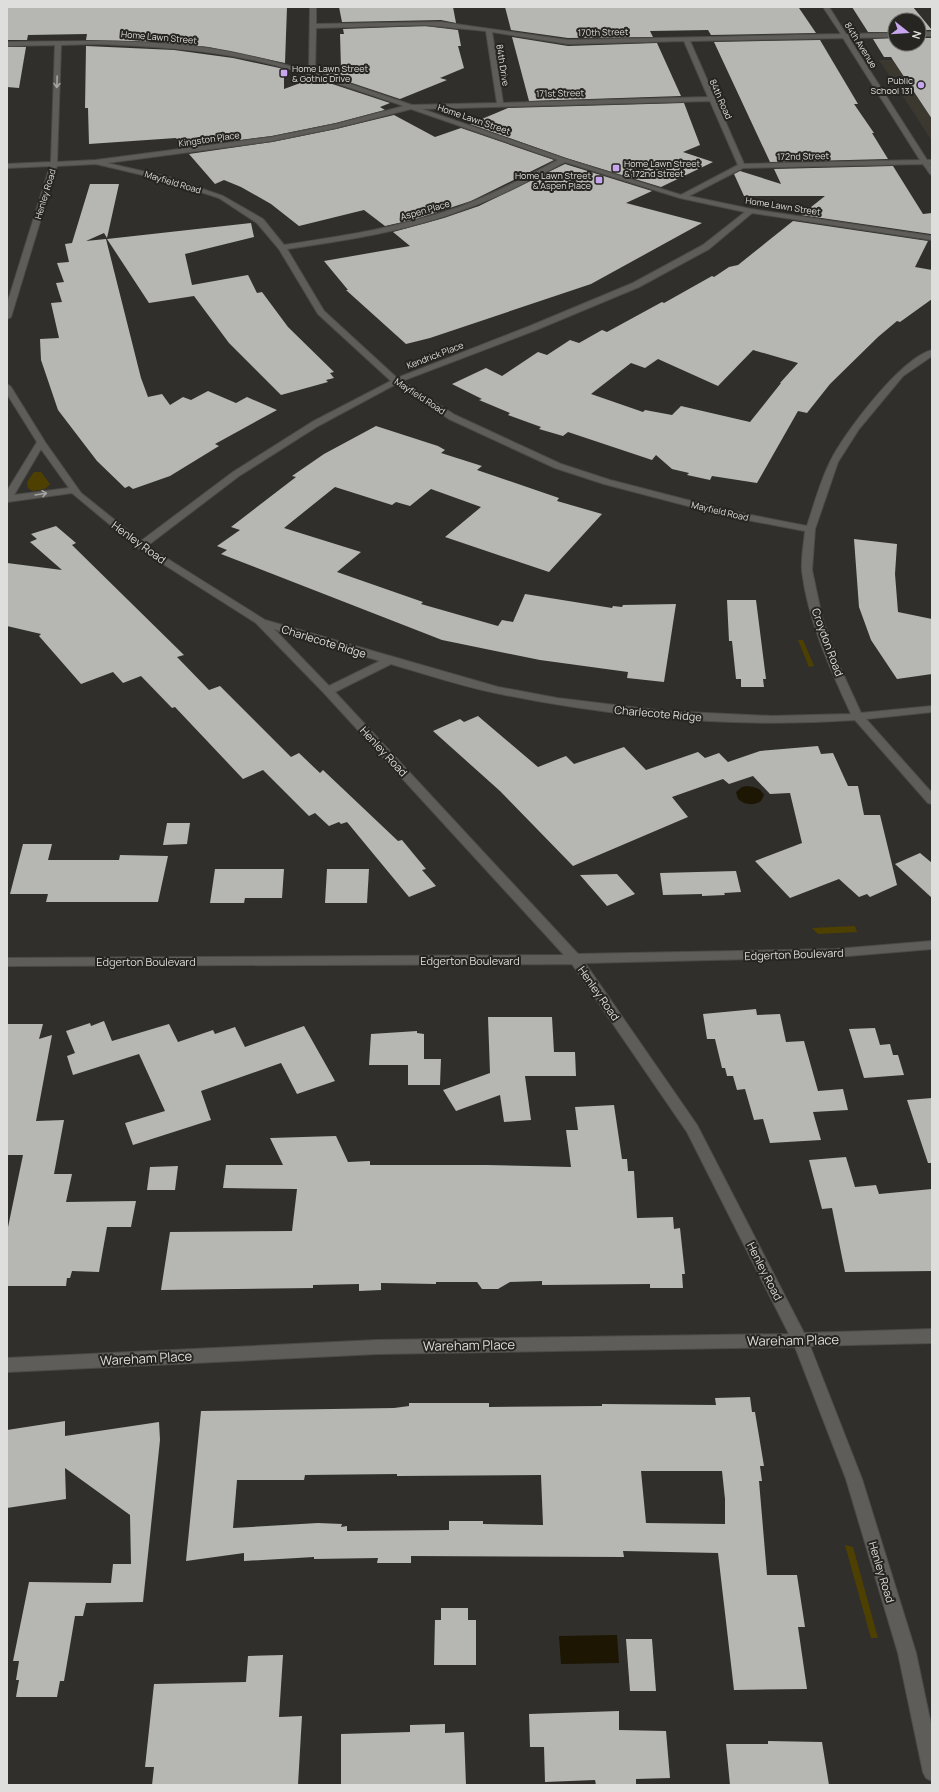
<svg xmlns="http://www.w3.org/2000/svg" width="939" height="1792" viewBox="0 0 939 1792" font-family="Manrope,sans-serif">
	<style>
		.built { fill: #3a382f }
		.green { fill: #4e4000 }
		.water { fill: #1c1602 }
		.building { fill: #b6b6b2; fill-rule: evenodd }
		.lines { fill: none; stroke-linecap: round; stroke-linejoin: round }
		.minor-casing { stroke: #4b4b48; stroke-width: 2 }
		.minor { fill: #5e5d5a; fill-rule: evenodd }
		.oneway { stroke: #a4a4a2 }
		.poi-dot { fill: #c8a6ef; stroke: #262522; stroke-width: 1.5 }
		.labels { text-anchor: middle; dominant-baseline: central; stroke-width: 4; stroke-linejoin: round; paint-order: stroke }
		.far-street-label { font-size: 9px; fill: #dededc; stroke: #262522 }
		.far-poi-label { font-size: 9px; fill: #dededc; stroke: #262522; text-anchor: start }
		.street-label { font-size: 11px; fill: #dededc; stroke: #262522 }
		.near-street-label { font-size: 13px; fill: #dededc; stroke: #262522 }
	</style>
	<rect width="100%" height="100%" fill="#302f2c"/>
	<polygon class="built" points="932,59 932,141 879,60"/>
	<g class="green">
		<polygon points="34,472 41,472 50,484 45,489 32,491 28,488 27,482"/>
		<polygon points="798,640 803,640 814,666 809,667"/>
		<polygon points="855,926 857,932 818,934 812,928"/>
		<polygon points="845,1545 853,1547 878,1638 871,1638"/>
	</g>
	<g class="water">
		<path d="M 747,786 C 755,787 760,788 764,795 L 761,801 C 753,806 745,805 738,799 L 736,792 L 742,787 Z"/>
		<polygon points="617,1635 619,1663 561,1664 559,1636"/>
	</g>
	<g class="building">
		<polygon points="60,7 287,7 285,63 208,47 158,42 86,40 87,34 28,35 27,40 7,40 7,8"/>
		<polygon points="339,7 453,7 456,23 441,20 342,22"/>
		<polygon points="505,7 799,8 816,33 711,35 708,30 650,31 653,37 568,38 511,30"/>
		<polygon points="852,7 913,7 932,30 919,30 919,20 895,20 895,32 868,32"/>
		<polygon points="425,26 458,30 461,46 458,46 464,68 440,78 447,80 400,99 325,74 341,68 340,34 344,34 343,29"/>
		<polygon points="512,37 568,46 657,43 681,96 529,101"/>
		<polygon points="895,38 895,44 919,44 919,38 932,38 932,119 891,57 884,57 873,39"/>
		<polygon points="820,40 858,104 854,104 874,133 872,133 888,159 770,162 714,42"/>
		<polygon points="86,46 174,50 233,58 284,69 284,89 314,78 390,103 380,107 385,110 336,123 272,136 184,147 176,138 89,144 88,108 85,108"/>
		<polygon points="7,47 26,47 19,88 7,87"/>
		<polygon points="684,103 700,145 683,152 713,162 661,187 566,158 470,124 508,108"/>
		<polygon points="394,115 435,137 461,128 554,160 471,201 416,219 385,226 364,210 299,226 271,204 241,187 224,180 215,184 189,154 272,142 336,129"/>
		<polygon points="565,164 652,191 626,203 702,223 591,284 430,338 406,344 346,290 348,290 324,261 410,246 393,232 444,218 479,206"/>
		<polygon points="893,166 923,214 932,213 931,234 801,215 825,196 744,196 734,174 740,171 781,184 774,169"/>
		<polygon points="90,184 119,184 107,238 104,233 86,241 106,239 141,378 148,397 162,394 170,405 183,397 191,400 208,391 236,403 247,397 277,410 215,444 219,446 170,476 133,489 129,486 125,488 97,461 58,410 41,360 40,339 59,338 51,303 62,302 56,283 64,282 57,263 69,262 65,244 72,243"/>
		<path d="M 793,221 L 928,241 L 915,267 L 932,270 L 932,299 L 900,322 L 897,321 L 878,337 L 830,384 L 807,413 L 798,411 L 757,483 L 712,476 L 710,480 L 687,475 L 689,473 L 672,469 L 656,455 L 652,460 L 568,432 L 563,436 L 539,429 L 541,427 L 508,415 L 510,413 L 479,400 L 482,399 L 452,384 L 486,368 L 502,376 L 538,352 L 547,355 L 570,340 L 579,343 L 602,330 L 607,332 L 662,302 L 664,303 L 712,276 L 714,277 L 729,267 L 738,265 ZM 753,350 L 798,363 L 780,383 L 781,383 L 750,422 L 681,406 L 672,415 L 645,410 L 643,412 L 591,394 L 631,363 L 645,368 L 658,359 L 718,386 Z"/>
		<polygon points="251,223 254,237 185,254 192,285 248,275 257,293 262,292 288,327 334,372 330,373 334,378 326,380 328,382 281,395 229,343 194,296 149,303 107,239"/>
		<polygon points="376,426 438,446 445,450 441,453 482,466 477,470 559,498 557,501 602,514 549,572 445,537 481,507 431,489 410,506 396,502 392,505 335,487 284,528 361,552 337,572 423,602 421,604 498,626 502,620 513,622 525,594 612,608 613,606 622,607 623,605 676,604 664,682 627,678 628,672 540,660 442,640 221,554 227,550 217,546 240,530 231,527 296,477 292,476 324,454"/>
		<polygon points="56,526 76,543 72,545 184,655 177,657 209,690 220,686 291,757 299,753 320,773 323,770 398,841 402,840 426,869 422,870 436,886 409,897 347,822 341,824 339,822 329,826 315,813 309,816 263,770 243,779 175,707 172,708 141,676 123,683 113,672 81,684 39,636 41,634 7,626 7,563 62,570 30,542 37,539 31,534"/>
		<polygon points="854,539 897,544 895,574 898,612 932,619 932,674 897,679 871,640 859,607"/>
		<polygon points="727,600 756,600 766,679 763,679 764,687 741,687 741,679 736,679 732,641 729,641"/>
		<polygon points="478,716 538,767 566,756 574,764 624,747 646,770 698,752 705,758 719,753 728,762 760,751 818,746 821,754 833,753 848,786 858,786 864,815 880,815 897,885 870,897 867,894 859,897 839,879 790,898 755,861 802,843 790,793 770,794 753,776 729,784 723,779 672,797 688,817 573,866 500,791 433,731 460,719 464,722"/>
		<polygon points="167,823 190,823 187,844 163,845"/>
		<polygon points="23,844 52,844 48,860 119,860 120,855 168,856 158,902 46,902 48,894 10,894"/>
		<polygon points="920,853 932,863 932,898 895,864"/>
		<polygon points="215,869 284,869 282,898 245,898 244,903 210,903"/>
		<polygon points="327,869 369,869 367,903 325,903"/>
		<polygon points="736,871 741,892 724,893 725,895 702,896 702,894 663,895 660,873"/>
		<polygon points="617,874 635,894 607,906 580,875"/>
		<polygon points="756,1009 757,1015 780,1014 786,1042 804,1041 818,1091 843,1089 848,1110 813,1112 821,1140 770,1143 763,1119 754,1120 745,1089 737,1090 733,1076 727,1076 725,1068 722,1068 715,1039 707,1039 703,1014"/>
		<polygon points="488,1017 552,1017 554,1052 575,1052 576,1076 525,1076 531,1120 504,1122 500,1095 456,1111 443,1090 490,1073"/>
		<polygon points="104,1021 112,1041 169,1024 178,1042 213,1030 215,1034 235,1027 245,1047 304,1026 335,1081 297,1094 281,1063 201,1091 211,1120 133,1145 125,1123 165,1111 139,1054 73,1075 67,1056 75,1053 66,1031 90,1023 91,1026"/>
		<polygon points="7,1024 43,1024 39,1039 52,1035 36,1121 64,1120 54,1174 72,1174 66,1202 136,1201 131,1227 107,1227 99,1272 72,1271 70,1278 67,1278 66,1286 7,1286 7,1232 23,1155 7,1155"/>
		<polygon points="875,1028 880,1045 890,1044 893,1055 898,1055 904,1075 864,1078 849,1029"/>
		<polygon points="417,1031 417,1033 424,1034 424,1059 441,1059 440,1085 408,1085 408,1065 369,1065 371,1034"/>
		<polygon points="932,1098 932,1163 928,1163 907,1100"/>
		<polygon points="614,1105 622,1159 627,1159 628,1171 634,1171 637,1218 673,1217 674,1229 680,1228 685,1274 682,1274 683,1288 650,1288 650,1284 542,1285 542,1281 510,1282 498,1289 482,1289 477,1282 436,1282 436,1284 381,1283 381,1290 359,1291 359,1284 313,1285 313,1288 161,1290 170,1232 292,1231 297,1189 223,1188 226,1165 283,1165 270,1138 336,1136 348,1162 370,1161 370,1165 486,1165 571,1167 566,1130 578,1130 575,1107"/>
		<polygon points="846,1157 855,1187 876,1185 879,1194 932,1189 932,1271 845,1272 832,1208 822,1209 809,1160"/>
		<polygon points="178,1166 175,1190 147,1190 150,1167"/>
		<path d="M 750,1397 L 752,1412 L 755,1412 L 764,1466 L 760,1466 L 762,1481 L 759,1481 L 767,1575 L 797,1575 L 805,1627 L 798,1627 L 807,1689 L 734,1690 L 718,1553 L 623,1551 L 624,1557 L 411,1556 L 411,1563 L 377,1563 L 378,1558 L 314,1559 L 314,1557 L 244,1561 L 244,1553 L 186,1561 L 201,1411 L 394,1408 L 409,1406 L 409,1403 L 489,1403 L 489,1407 L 602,1406 L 602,1404 L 716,1405 L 715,1398 ZM 641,1471 L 722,1471 L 725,1499 L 725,1524 L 646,1523 ZM 397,1474 L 397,1476 L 541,1475 L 543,1525 L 483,1524 L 483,1521 L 449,1521 L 449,1530 L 347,1531 L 347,1526 L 341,1527 L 342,1524 L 318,1523 L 233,1528 L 237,1480 L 304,1480 L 305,1475 Z"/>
		<polygon points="65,1421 65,1436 159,1422 160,1440 143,1602 86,1603 83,1616 75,1616 64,1681 60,1681 57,1697 16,1697 19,1680 16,1680 19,1661 13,1661 29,1582 111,1583 113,1564 131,1564 130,1515 65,1468 66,1499 7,1508 7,1430"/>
		<polygon points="441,1608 468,1608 468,1620 476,1620 476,1665 434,1665 435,1620 441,1620"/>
		<polygon points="626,1639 652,1639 656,1691 630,1691"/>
		<polygon points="283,1655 279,1717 302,1716 298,1785 152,1785 154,1767 145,1767 154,1684 246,1682 248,1656"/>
		<polygon points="619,1711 619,1730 666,1731 670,1778 636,1779 636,1785 596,1785 595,1780 545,1782 544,1747 530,1747 529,1714"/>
		<polygon points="445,1724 445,1733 464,1732 466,1785 341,1785 341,1734 410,1732 410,1725"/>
		<polygon points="768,1741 822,1742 829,1785 730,1785 726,1744 768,1744"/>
	</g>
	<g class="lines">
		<defs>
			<g id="minor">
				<path d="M 310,7 L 316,7 L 316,24 L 441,22 L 568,40 L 841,34 L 823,7 L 829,7 L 846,34 L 895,33 L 895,37 L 849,38 L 927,160 L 932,160 L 932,164 L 930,164 L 932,168 L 932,175 L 930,174 L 923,164 L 743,168 L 689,196 L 751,209 L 932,236 L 932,240 L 752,213 L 709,249 L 639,287 L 536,330 L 402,381 L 455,415 L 561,464 L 610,480 L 730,511 L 807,526 C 814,505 820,482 830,462 C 844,433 901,358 932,350 L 932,356 L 903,376 L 859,429 L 838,462 L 815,529 L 812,570 L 822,617 L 838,663 L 861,713 L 932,706 L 932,712 L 866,719 L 932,793 L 932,804 L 928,803 L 855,720 C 738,728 620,718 505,695 C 467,688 428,675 391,664 L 335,692 L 578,954 L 836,949 L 932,941 L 932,949 L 836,957 L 585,963 L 697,1125 L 804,1333 L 932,1329 L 932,1343 L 810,1346 L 862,1479 L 916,1653 L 932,1729 L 932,1781 L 926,1778 L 923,1772 L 898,1653 L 846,1479 L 795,1347 L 377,1354 L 7,1372 L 7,1358 L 377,1340 L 789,1334 L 687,1132 L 572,964 L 7,966 L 7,958 L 564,955 L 324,693 L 256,623 L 138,548 L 72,493 L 7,502 L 7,491 L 37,442 L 7,394 L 7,384 L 11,387 L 45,442 L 81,493 L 141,541 L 233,472 L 312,422 L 391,381 L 318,314 L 279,249 L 257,223 L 219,198 L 164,180 L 96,164 L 57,166 L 11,317 L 7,319 L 7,304 L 50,166 L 7,168 L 7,164 L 51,162 L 55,45 L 7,46 L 7,42 C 74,41 141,39 208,48 C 242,53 275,62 309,71 ZM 425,25 L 486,31 L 497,103 L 412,105 L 315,72 L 316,28 ZM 492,32 L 568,44 L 684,41 L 708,97 L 503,103 ZM 843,38 L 920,160 L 744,164 L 690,41 ZM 95,44 C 148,46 201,49 253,60 C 304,71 353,89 404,106 L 336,124 L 272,137 L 96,160 L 57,162 L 61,45 ZM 710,101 L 738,165 L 681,195 L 566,159 L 422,109 ZM 411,109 L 558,160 C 526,177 493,194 459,207 C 402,227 343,236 284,245 L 263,219 L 223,196 L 168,177 L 107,163 L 272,141 L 336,128 ZM 565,162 L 680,198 L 745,212 L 703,245 L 633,283 L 530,326 L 397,378 L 324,311 L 287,249 C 347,240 408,231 465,209 C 500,197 532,179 565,162 ZM 396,384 L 449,419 L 555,468 L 604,484 L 726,516 L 805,531 C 804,544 801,558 802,571 C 808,621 830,668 851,714 L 772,716 L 664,711 L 557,698 L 498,687 L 265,620 L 147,546 L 239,476 L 318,426 ZM 41,449 L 69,488 L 14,495 ZM 274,629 L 380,661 L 329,686 Z"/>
				<rect x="919" y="32" width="13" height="4"/>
			</g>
		</defs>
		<use href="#minor" class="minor-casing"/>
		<use href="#minor" class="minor"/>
	</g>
	<defs><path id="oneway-shaft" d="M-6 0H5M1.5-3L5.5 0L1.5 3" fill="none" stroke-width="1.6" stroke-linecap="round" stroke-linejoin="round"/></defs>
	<g class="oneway">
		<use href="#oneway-shaft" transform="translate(57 82) rotate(92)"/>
		<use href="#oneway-shaft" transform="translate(41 494) rotate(-9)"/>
	</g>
	<g class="poi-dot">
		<rect x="280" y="69" width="8" height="8" rx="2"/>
		<circle cx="921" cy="85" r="4"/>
		<rect x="612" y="164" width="8" height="8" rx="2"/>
		<rect x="595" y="176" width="8" height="8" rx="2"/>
	</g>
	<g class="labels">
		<g class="far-street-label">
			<text transform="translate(603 32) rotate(-1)">170th Street</text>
			<text transform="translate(159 37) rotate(5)">Home Lawn Street</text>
			<text transform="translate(861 45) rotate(58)">84th Avenue</text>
			<text transform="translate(503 65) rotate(81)">84th Drive</text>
			<text transform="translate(560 93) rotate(-1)">171st Street</text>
			<text transform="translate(721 99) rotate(66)">84th Road</text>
			<text transform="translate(474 119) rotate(19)">Home Lawn Street</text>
			<text transform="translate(209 139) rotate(-8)">Kingston Place</text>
			<text transform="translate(803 156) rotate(-1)">172nd Street</text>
			<text transform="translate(173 182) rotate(17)">Mayfield Road</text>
			<text transform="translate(45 194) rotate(-73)">Henley Road</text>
			<text transform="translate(783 206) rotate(9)">Home Lawn Street</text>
			<text transform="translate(425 210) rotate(-16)">Aspen Place</text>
			<text transform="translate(435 355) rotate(-21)">Kendrick Place</text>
			<text transform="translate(420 396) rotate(33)">Mayfield Road</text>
			<text transform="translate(720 511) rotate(13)">Mayfield Road</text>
		</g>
		<g class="far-poi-label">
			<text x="292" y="68">Home Lawn Street<tspan x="292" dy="10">&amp; Gothic Drive</tspan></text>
			<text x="913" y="80" text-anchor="end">Public<tspan x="913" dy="10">School 131</tspan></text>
			<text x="624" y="163">Home Lawn Street<tspan x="624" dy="10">&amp; 172nd Street</tspan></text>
			<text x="591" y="175" text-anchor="end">Home Lawn Street<tspan x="591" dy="10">&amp; Aspen Place</tspan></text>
		</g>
		<g class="street-label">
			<text transform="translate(139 542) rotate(36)">Henley Road</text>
			<text transform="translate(324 641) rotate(17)">Charlecote Ridge</text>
			<text transform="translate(828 642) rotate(70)">Croydon Road</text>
			<text transform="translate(658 713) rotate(5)">Charlecote Ridge</text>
			<text transform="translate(384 751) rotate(47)">Henley Road</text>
			<text transform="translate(794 954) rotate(-2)">Edgerton Boulevard</text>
			<text x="470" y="960">Edgerton Boulevard</text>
			<text x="146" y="961">Edgerton Boulevard</text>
			<text transform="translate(599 993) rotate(55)">Henley Road</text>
			<text transform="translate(765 1271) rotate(63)">Henley Road</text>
			<text transform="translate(882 1572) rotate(73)">Henley Road</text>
		</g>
		<g class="near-street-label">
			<text transform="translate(793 1340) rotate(-1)">Wareham Place</text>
			<text transform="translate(469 1345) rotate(-1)">Wareham Place</text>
			<text transform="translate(146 1358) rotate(-3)">Wareham Place</text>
		</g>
	</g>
	<rect width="939" height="1792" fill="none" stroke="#dededc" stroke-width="16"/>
	<g transform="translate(907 32) rotate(107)"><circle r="19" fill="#262522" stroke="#706f6c"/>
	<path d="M0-3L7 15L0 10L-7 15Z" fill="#c8a6ef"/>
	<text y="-6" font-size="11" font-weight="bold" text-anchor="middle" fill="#dededc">N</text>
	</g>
</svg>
